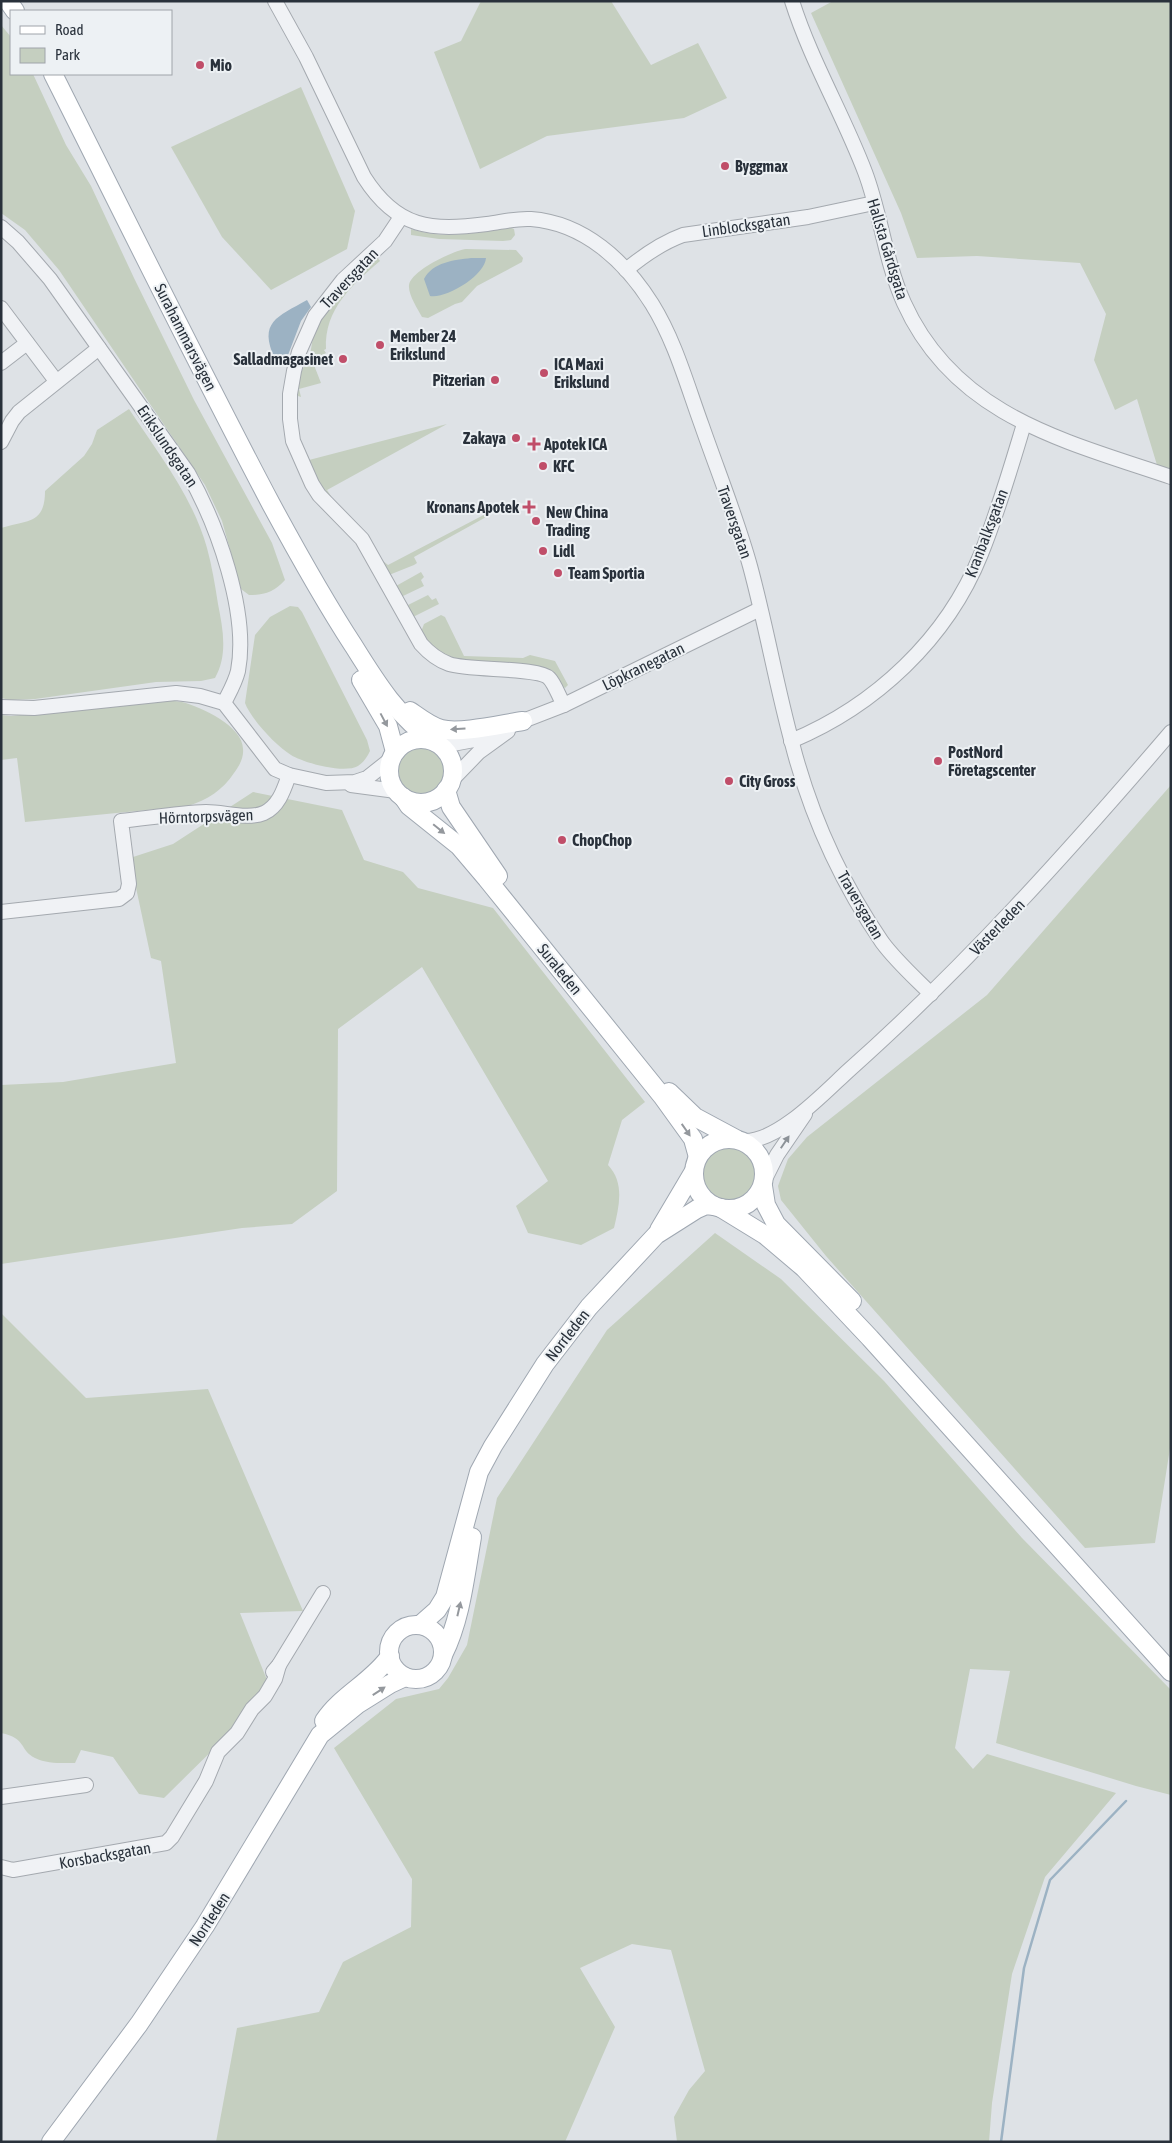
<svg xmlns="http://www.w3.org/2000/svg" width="1172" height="2143" viewBox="0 0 1172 2143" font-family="'Asap Condensed',sans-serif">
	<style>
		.green { fill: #c5cfc0 }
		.water { fill: #9cb2c3 }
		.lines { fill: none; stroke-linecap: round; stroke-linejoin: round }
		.stream { stroke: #9cb2c3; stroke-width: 2.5 }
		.minor-casing { stroke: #a4a9af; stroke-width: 16 }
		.major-casing { stroke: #9fa7b1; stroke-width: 20 }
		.minor { stroke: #f0f2f5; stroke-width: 14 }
		.major { stroke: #fff; stroke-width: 18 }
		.oneway { fill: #94989d }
		.oneway2 { fill: #8c9298 }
		.poi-dot { fill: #c04e69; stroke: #edf1f4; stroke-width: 2 }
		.labels { text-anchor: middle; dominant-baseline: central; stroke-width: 4; stroke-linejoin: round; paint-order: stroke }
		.poi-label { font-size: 16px; font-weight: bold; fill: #29313b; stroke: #edf1f4; text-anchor: start }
		.street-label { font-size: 16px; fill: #29313b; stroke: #edf1f4 }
	</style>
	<rect width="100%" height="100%" fill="#dee2e6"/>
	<g class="green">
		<polygon points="481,1 611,1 651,65 698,43 727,98 684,118 547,136 480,169 434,52 461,41"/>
		<polygon points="833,1 1171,1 1171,470 1157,465 1137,399 1115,410 1094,360 1106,314 1080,263 977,256 917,258 901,213 811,13"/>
		<path d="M 1,25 L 11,37 L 11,74 L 33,74 L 66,145 L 91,186 L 134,278 L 194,400 L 272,543 L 285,580 C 274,592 265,595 249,595 L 241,589 L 222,521 L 205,485 L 59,270 L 25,230 L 1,213 Z"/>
		<polygon points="301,87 355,211 347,249 271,290 222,237 171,147"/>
		<path d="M 509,227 L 514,229 L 515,235 L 511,240 L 503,241 L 439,239 L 411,235 L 411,229 C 445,240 475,233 509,227 Z"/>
		<path d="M 466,249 L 516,250 L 523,258 L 522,262 L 477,286 L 462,302 L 455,304 L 428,318 L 422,317 C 418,309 408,295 409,285 C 411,271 452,251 466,249 Z"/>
		<path d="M 377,257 L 380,261 C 353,284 324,309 326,349 L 324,350 L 326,353 L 312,360 L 321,383 L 299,389 L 301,397 L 298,396 L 295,392 L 299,376 L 310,355 L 314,331 L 333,299 Z"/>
		<path d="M 129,409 C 158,453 193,497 207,548 C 212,566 215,585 218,604 C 223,629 228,655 215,678 L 201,681 L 156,682 L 35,699 L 10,700 L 1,698 L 1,528 C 28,520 45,524 45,491 L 84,456 L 92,444 L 97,430 Z"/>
		<polygon points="447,424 327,490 331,496 330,496 321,490 306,455 308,455 309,460"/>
		<polygon points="497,508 488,516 414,557 417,563 414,565 389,575 383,561 388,565"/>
		<polygon points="421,572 424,577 421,580 424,586 401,597 396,586"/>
		<polygon points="428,595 432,600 436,598 439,604 413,617 407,607 408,605"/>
		<path d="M 290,606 L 298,607 L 302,612 L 367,740 L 370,751 C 367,757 364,762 358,766 C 344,774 304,763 291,755 C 276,746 251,719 245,703 L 255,635 L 270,617 Z"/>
		<path d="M 441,615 L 445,617 L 464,656 L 523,658 L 530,655 L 555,661 L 568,685 L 565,688 C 555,681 551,672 540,667 C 502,662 442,671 421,632 L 424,624 Z"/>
		<path d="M 151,701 C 161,701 173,700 182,702 C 201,707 243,726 243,749 C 244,758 239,766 234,773 C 223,790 207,800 188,806 L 25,822 L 17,758 L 1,760 L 1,715 L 11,716 Z"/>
		<circle cx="421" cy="771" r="23"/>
		<polygon points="1171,785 1171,1442 1155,1543 1085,1548 826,1256 781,1200 778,1186 788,1159 807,1137 987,995"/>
		<path d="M 253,792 L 342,810 L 364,860 L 403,872 L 418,888 L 493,908 L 645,1102 L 622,1120 L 608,1165 C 625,1183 619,1206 614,1228 L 581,1245 L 528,1233 L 516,1206 L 548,1181 L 422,967 L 338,1029 L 337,1191 L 292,1224 L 242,1228 L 1,1264 L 1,1085 L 63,1082 L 176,1063 L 161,961 L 151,958 L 135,883 L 133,857 L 173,844 Z"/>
		<circle cx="730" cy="1174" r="27"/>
		<polygon points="715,1233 781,1279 884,1381 1022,1538 1171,1690 1171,1795 1136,1786 996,1743 1010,1671 970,1669 955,1748 973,1769 987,1754 1116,1793 1045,1877 1012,1974 992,2103 989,2142 677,2142 674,2117 689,2090 705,2071 671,1950 632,1944 580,1968 615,2027 565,2142 216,2142 237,2028 319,2012 343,1962 411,1927 412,1879 334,1748 396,1699 439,1689 448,1678 467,1645 497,1498 607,1330"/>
		<path d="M 1,1313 L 86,1398 L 208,1389 L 303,1611 L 240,1613 L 267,1680 L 241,1722 L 164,1798 L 139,1794 L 113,1757 L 81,1750 L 75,1763 C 62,1763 47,1764 35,1758 C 19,1750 27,1738 1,1733 Z"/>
	</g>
	<g class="water">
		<path d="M 471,258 L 486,258 C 485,275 447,299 430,296 L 424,279 C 433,262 454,260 471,258 Z"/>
		<path d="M 307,300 L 311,307 L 301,321 L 285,363 L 275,359 C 258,322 277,317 307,300 Z"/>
	</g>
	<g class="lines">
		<polyline class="stream" points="1001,2142 1024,1968 1050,1880 1126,1801"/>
		<defs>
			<g id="minor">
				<path d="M 275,1 L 306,57 L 364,177 C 397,229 431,231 487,224 C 502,222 516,218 531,219 C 584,223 625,261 652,304 C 675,341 687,385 702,426 C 718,472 737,519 750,566 C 766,625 776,684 792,743 C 810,813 841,882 882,942 C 896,961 914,977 931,994"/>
				<path d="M 792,1 C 811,61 843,114 865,172 C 881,214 885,261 904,303 C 955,416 1065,441 1171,477"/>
				<path d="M 401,217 L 385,241 L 343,280 L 315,316 L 299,352 L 294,371 L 290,394 L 290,419 L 293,441 L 312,484 L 319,495 L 362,539 L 421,644 C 429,653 438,660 449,664 C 469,671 539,667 549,678 C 555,684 559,697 564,705"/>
				<path d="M 1,227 L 18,242 L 50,279 L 188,473 C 217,524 249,612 238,671 C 235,683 229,693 224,703"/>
				<path d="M 626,270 C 644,255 661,243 683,235 L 808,217 L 874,203"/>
				<polyline points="1,308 56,381"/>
				<polyline points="1,363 27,343"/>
				<polyline points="1,442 12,421 19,412 99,348"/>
				<polyline points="1,707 34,708 176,693 200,696 224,703 275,769 289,775 326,783 355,782 367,778 391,759"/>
				<path d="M 791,741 C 875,706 947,639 981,554 C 998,512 1011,467 1024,424"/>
				<polyline points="442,746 474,740 564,705 760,609"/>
				<polyline points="451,781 479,752 508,731"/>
				<polyline points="351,785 396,791"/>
				<path d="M 1,912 L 119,899 L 127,893 L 129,884 L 121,821 C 149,818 178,813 206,812 C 225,812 247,820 264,813 C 279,806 284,789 289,775"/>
				<path d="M 744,1141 C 778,1142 824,1093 848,1071 C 965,967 1069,851 1171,732"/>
				<polyline points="765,1179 777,1155 805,1114"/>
				<polyline points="273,1672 279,1665 323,1593"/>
				<polyline points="1,1797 86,1785"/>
				<polyline points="1,1867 13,1870 166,1843 172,1837 206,1781 218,1752 237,1733 252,1709 265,1696 275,1679 279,1665"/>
			</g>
			<g id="major">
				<polyline points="8,1 15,11"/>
				<path d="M 53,74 C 125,217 196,362 271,504 C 297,552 323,599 353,645 C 376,682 398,718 435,742"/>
				<polyline points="361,680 388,726 395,752"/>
				<path d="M 410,711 C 420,718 430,726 441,729 C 460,734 502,724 523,721"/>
				<circle cx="421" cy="771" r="32"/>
				<polyline points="446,790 451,807 498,876"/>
				<polyline points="403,797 409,806 459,846 487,879 662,1096 693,1139 698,1157"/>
				<polyline points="669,1092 695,1117 736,1139"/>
				<circle cx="729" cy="1174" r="35"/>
				<polyline points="763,1186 766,1205 776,1224 852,1301"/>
				<polyline points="721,1208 765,1235 804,1268 870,1338 1171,1672"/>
				<polyline points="659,1230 694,1171"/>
				<polyline points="420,1625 437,1610 445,1597 479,1472 493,1446 545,1364 589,1307 656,1235 697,1209 706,1205 714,1206"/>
				<circle cx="416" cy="1652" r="27"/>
				<path d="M 443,1655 C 461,1619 465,1577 472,1537"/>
				<path d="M 324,1721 C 341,1695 372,1682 390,1656"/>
				<polyline points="51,2142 139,2024 205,1926 320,1735 358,1704 390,1684 405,1677"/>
			</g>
		</defs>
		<use href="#minor" class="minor-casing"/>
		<use href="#major" class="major-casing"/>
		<use href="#minor" class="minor"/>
		<use href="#major" class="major"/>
	</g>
	<defs><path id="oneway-solid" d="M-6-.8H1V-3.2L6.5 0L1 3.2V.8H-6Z" transform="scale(1.25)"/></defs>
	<g class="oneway">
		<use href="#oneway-solid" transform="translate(384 720) rotate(62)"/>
		<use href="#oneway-solid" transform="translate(458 729) rotate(177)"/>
		<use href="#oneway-solid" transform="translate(439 829) rotate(39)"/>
		<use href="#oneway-solid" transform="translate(686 1130) rotate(55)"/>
		<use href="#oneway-solid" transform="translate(459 1609) rotate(-77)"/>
		<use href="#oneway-solid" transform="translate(379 1691) rotate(-33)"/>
	</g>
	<use class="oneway2" href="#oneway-solid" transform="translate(785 1142) rotate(-56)"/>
	<g class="poi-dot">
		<circle cx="200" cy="65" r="5"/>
		<circle cx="725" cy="166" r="5"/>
		<circle cx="380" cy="345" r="5"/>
		<circle cx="343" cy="359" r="5"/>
		<circle cx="544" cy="373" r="5"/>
		<circle cx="495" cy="380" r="5"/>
		<circle cx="516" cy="438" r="5"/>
		<path d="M531.5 436.5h5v5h5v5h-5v5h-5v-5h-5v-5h5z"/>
		<circle cx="543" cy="466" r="5"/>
		<path d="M526.5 499.5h5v5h5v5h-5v5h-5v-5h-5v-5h5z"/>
		<circle cx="536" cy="521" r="5"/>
		<circle cx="543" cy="551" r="5"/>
		<circle cx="558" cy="573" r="5"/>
		<circle cx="938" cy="761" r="5"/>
		<circle cx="729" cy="781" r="5"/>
		<circle cx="562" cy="840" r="5"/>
	</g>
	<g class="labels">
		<g class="poi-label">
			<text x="210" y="65">Mio</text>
			<text x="735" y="166">Byggmax</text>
			<text x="390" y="336">Member 24<tspan x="390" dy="18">Erikslund</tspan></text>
			<text x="333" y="359" text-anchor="end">Salladmagasinet</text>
			<text x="554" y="364">ICA Maxi<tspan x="554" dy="18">Erikslund</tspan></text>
			<text x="485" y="380" text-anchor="end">Pitzerian</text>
			<text x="506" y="438" text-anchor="end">Zakaya</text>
			<text x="544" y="444">Apotek ICA</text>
			<text x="553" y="466">KFC</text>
			<text x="519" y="507" text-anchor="end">Kronans Apotek</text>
			<text x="546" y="512">New China<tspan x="546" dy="18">Trading</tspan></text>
			<text x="553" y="551">Lidl</text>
			<text x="568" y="573">Team Sportia</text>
			<text x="948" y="752">PostNord<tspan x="948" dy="18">Företagscenter</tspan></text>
			<text x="739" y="781">City Gross</text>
			<text x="572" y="840">ChopChop</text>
		</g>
		<g class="street-label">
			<text transform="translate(746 225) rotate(-8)">Linblocksgatan</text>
			<text transform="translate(888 249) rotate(73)">Hallsta Gårdsgata</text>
			<text transform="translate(349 278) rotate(-47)">Traversgatan</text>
			<text transform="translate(186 337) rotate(63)">Surahammarsvägen</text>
			<text transform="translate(168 446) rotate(56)">Erikslundsgatan</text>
			<text transform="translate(735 522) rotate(71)">Traversgatan</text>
			<text transform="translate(986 533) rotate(-69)">Kranbalksgatan</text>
			<text transform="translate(643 666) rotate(-26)">Löpkranegatan</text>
			<text transform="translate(206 816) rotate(-2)">Hörntorpsvägen</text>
			<text transform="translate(861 905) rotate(60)">Traversgatan</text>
			<text transform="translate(997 927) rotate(-46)">Västerleden</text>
			<text transform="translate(560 969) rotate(51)">Suraleden</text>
			<text transform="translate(567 1335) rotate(-52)">Norrleden</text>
			<text transform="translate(105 1855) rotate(-10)">Korsbacksgatan</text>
			<text transform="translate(209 1919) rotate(-57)">Norrleden</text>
		</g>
	</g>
	<rect width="1172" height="2143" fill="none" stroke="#29313b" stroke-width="5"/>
	<rect x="10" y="10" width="162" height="65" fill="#edf1f4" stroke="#9fa4aa"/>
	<rect x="20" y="26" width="25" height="8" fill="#ffffff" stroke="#9fa4aa"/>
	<text x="55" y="35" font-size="15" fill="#29313b">Road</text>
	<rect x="20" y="48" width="25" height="15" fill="#c5cfc0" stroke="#9fa4aa"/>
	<text x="55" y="60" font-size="15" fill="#29313b">Park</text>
</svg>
